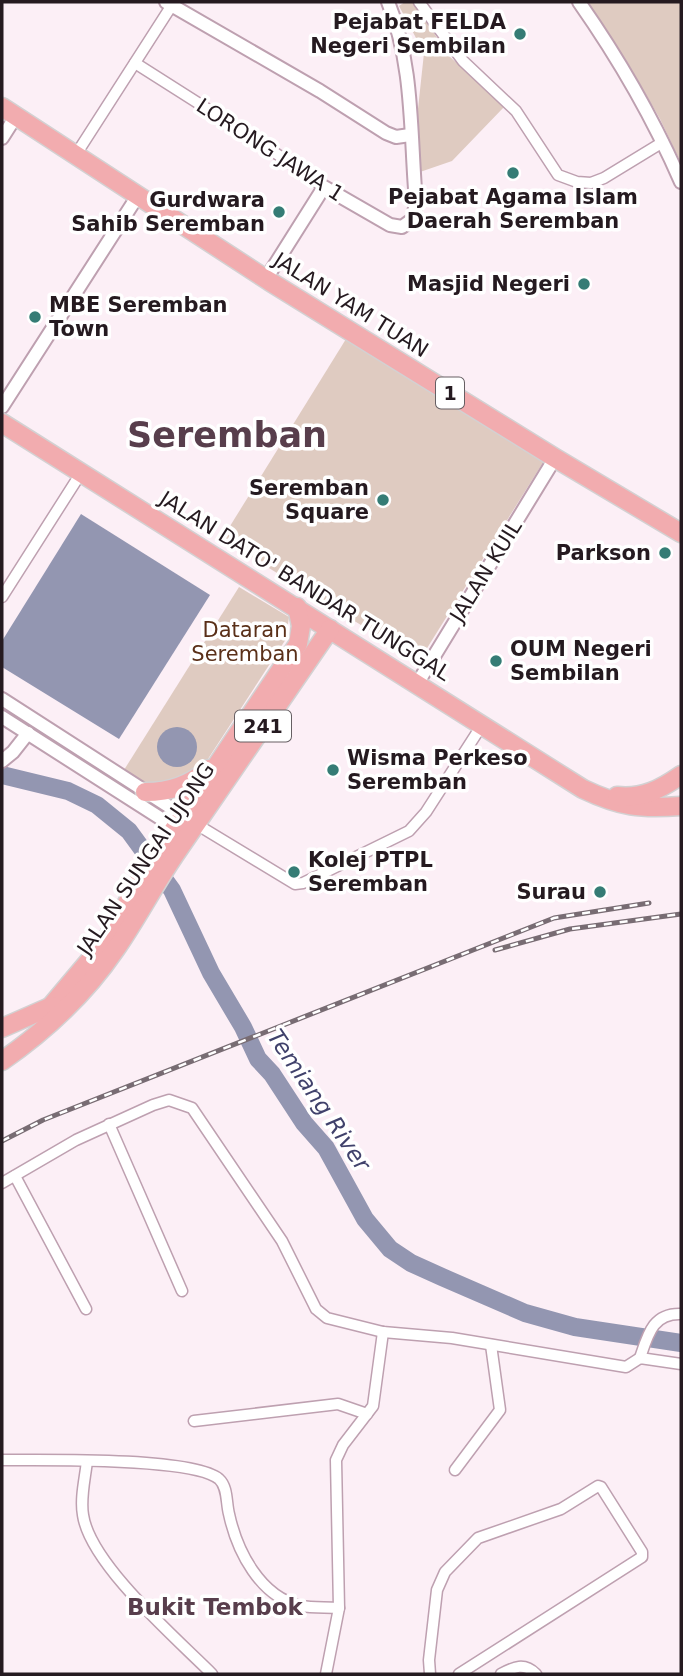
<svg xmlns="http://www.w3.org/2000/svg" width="683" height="1676" viewBox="0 0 683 1676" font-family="'DejaVu Sans',sans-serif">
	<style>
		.green { fill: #dfcbc1 }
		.water { fill: #9396b1 }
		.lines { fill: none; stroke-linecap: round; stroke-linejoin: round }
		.river { stroke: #9396b1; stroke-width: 18 }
		.street-casing { stroke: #bea0b0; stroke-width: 13 }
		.secondary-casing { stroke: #bea0b0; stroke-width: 16 }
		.highway-casing { stroke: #d3d1d2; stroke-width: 21 }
		.street { stroke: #fff; stroke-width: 10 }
		.secondary { stroke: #fff; stroke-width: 12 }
		.highway { stroke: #f2acaf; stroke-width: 18 }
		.rail-casing { stroke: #786c73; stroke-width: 5 }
		.rail { stroke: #fff; stroke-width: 2.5; stroke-dasharray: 8; stroke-linecap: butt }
		.poi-dot { fill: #357c75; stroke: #fff; stroke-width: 2.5 }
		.labels { text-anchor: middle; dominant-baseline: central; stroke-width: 7; stroke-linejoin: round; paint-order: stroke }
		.shield { fill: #fff; stroke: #665f63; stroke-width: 2 }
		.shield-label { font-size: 19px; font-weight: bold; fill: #251a20 }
		.poi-label { font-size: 21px; font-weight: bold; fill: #251a20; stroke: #fff; text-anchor: end }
		.street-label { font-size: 21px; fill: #251a20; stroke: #fff }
		.park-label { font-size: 21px; fill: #5a3019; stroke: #fff }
		.water-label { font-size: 23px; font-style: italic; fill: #40416b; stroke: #fff }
		.neighbourhood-label { font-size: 23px; font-weight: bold; fill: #583e4c; stroke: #fff }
		.town-label { font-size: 35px; font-weight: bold; fill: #583e4c; stroke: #fff }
	</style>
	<rect width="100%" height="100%" fill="#fceff6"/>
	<g class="green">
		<polygon points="405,2 414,2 448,55 504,107 452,161 420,172 417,118 424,53 399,6"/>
		<polygon points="583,2 681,2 681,163 660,119 626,60"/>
		<polygon points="346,339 544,461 419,661 222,539"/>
		<polygon points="239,587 289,617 286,639 206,762 174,783 147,786 124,770"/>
	</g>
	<g class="water">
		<polygon points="81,514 210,595 119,739 2,667 2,641"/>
		<circle cx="177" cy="747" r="20"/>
	</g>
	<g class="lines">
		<polyline class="river" points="2,775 68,791 97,805 129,831 172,890 211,973 243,1027 258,1059 272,1074 304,1123 326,1148 365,1219 390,1249 411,1263 442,1277 525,1313 575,1327 681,1343"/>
		<defs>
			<g id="street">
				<polyline points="419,2 463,61 516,111 558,175 577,182 591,183 604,178 663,142"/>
				<polyline points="135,63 261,143 324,187"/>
				<polyline points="75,156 172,5"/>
				<polyline points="2,597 81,473"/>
				<polyline points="196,824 295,884 303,883 409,831 426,812 482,725"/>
				<polyline points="109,1124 182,1291"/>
				<polyline points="15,1176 86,1309"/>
				<polyline points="2,1183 76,1140 153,1105 169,1100 192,1108 282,1241 316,1309 327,1318 383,1332 452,1338 626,1367 640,1358 681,1364"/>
				<path d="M 640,1358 C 648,1334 653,1313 681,1314"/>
				<polyline points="194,1421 338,1404 367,1414"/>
				<path d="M 2,1460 C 41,1460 193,1457 219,1479 C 228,1487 226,1503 229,1514 C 237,1551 260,1597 301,1606 C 313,1608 327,1607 339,1608"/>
				<path d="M 87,1461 C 85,1479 80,1498 83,1515 C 90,1564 176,1638 212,1674"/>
				<polyline points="455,1470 500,1410 491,1345"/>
				<polyline points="326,1674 339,1608 336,1460 343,1445 373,1406 383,1332"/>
				<polyline points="430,1674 429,1660 437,1590 445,1572 478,1538 561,1509 598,1486 601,1487 642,1552 642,1557 459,1674"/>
				<path d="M 501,1674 C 514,1667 524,1662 536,1674"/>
			</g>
			<g id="secondary">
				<polyline points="166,2 320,91 386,133 396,137 410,135"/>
				<path d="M 579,2 C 619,59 653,118 681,182"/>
				<polyline points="2,138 16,116"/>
				<path d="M 266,279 L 324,187 L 390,225 L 402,227 L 413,219 L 416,202 C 410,134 414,65 388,2"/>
				<polyline points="2,407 137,197"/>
				<polyline points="417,684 555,458"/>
				<polyline points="2,699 190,820"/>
				<polyline points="2,717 182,832"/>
				<polyline points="2,761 13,752 28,733"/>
			</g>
			<g id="highway">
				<polyline points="2,107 269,281 555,458 681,533"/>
				<path d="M 2,423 L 583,789 C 621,807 640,809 681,806"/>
				<path d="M 145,792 C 171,792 189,785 209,769"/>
				<path d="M 617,796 C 642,799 661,789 681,775"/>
				<polyline points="51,1006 105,942 140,880 298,644 301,626 297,607"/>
				<polyline points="2,1028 52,1006"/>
				<path d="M 2,1061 C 45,1031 85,994 115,950 C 136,920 153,887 174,856 C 226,780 278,704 330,629"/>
			</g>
		</defs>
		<use href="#street" class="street-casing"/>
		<use href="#secondary" class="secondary-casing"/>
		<use href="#highway" class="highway-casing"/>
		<use href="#street" class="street"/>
		<use href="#secondary" class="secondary"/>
		<use href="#highway" class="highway"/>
		<defs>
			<g id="rail">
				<polyline points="495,950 570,929 681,914"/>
				<polyline points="2,1141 43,1120 554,918 649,903"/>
			</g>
		</defs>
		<use href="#rail" class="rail-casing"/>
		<use href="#rail" class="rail"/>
	</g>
	<g class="poi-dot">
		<circle cx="520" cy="34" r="7"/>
		<circle cx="513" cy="173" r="7"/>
		<circle cx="279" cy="212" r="7"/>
		<circle cx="584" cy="284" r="7"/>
		<circle cx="35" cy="317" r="7"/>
		<circle cx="383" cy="500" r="7"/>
		<circle cx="665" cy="553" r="7"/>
		<circle cx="496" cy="661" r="7"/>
		<circle cx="333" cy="770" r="7"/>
		<circle cx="294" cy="872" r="7"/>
		<circle cx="600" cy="892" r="7"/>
	</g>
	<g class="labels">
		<g class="shield">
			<rect x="436" y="377.5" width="28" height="31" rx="5"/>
			<rect x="235" y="710.5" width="56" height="31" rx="5"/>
		</g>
		<g class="shield-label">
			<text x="450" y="393">1</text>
			<text x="263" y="726">241</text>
		</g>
		<g class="poi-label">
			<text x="506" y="22">Pejabat FELDA<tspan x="506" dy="24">Negeri Sembilan</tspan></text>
			<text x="513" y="197" text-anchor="middle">Pejabat Agama Islam<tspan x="513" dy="24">Daerah Seremban</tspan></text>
			<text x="265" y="200">Gurdwara<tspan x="265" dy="24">Sahib Seremban</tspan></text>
			<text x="570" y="284">Masjid Negeri</text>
			<text x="49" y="305" text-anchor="start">MBE Seremban<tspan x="49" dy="24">Town</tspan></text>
			<text x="369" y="488">Seremban<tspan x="369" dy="24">Square</tspan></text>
			<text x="651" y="553">Parkson</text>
			<text x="510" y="649" text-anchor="start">OUM Negeri<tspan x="510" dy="24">Sembilan</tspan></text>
			<text x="347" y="758" text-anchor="start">Wisma Perkeso<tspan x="347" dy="24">Seremban</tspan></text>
			<text x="308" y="860" text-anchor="start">Kolej PTPL<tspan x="308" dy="24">Seremban</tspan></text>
			<text x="586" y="892">Surau</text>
		</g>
		<g class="street-label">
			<text transform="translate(270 150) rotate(33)">LORONG JAWA 1</text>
			<text transform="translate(351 305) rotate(32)">JALAN YAM TUAN</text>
			<text transform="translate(486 571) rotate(-58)">JALAN KUIL</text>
			<text transform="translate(305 586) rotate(32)">JALAN DATO' BANDAR TUNGGAL</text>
			<text transform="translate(146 859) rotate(-56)">JALAN SUNGAI UJONG</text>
		</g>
		<g class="park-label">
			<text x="245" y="630">Dataran<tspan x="245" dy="24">Seremban</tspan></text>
		</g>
		<g class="water-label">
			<text transform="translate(319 1100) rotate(56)">Temiang River</text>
		</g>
		<g class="neighbourhood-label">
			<text x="215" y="1607">Bukit Tembok</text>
		</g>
		<g class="town-label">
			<text x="227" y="435">Seremban</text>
		</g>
	</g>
	<rect width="683" height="1676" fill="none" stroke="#251a20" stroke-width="7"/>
</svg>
